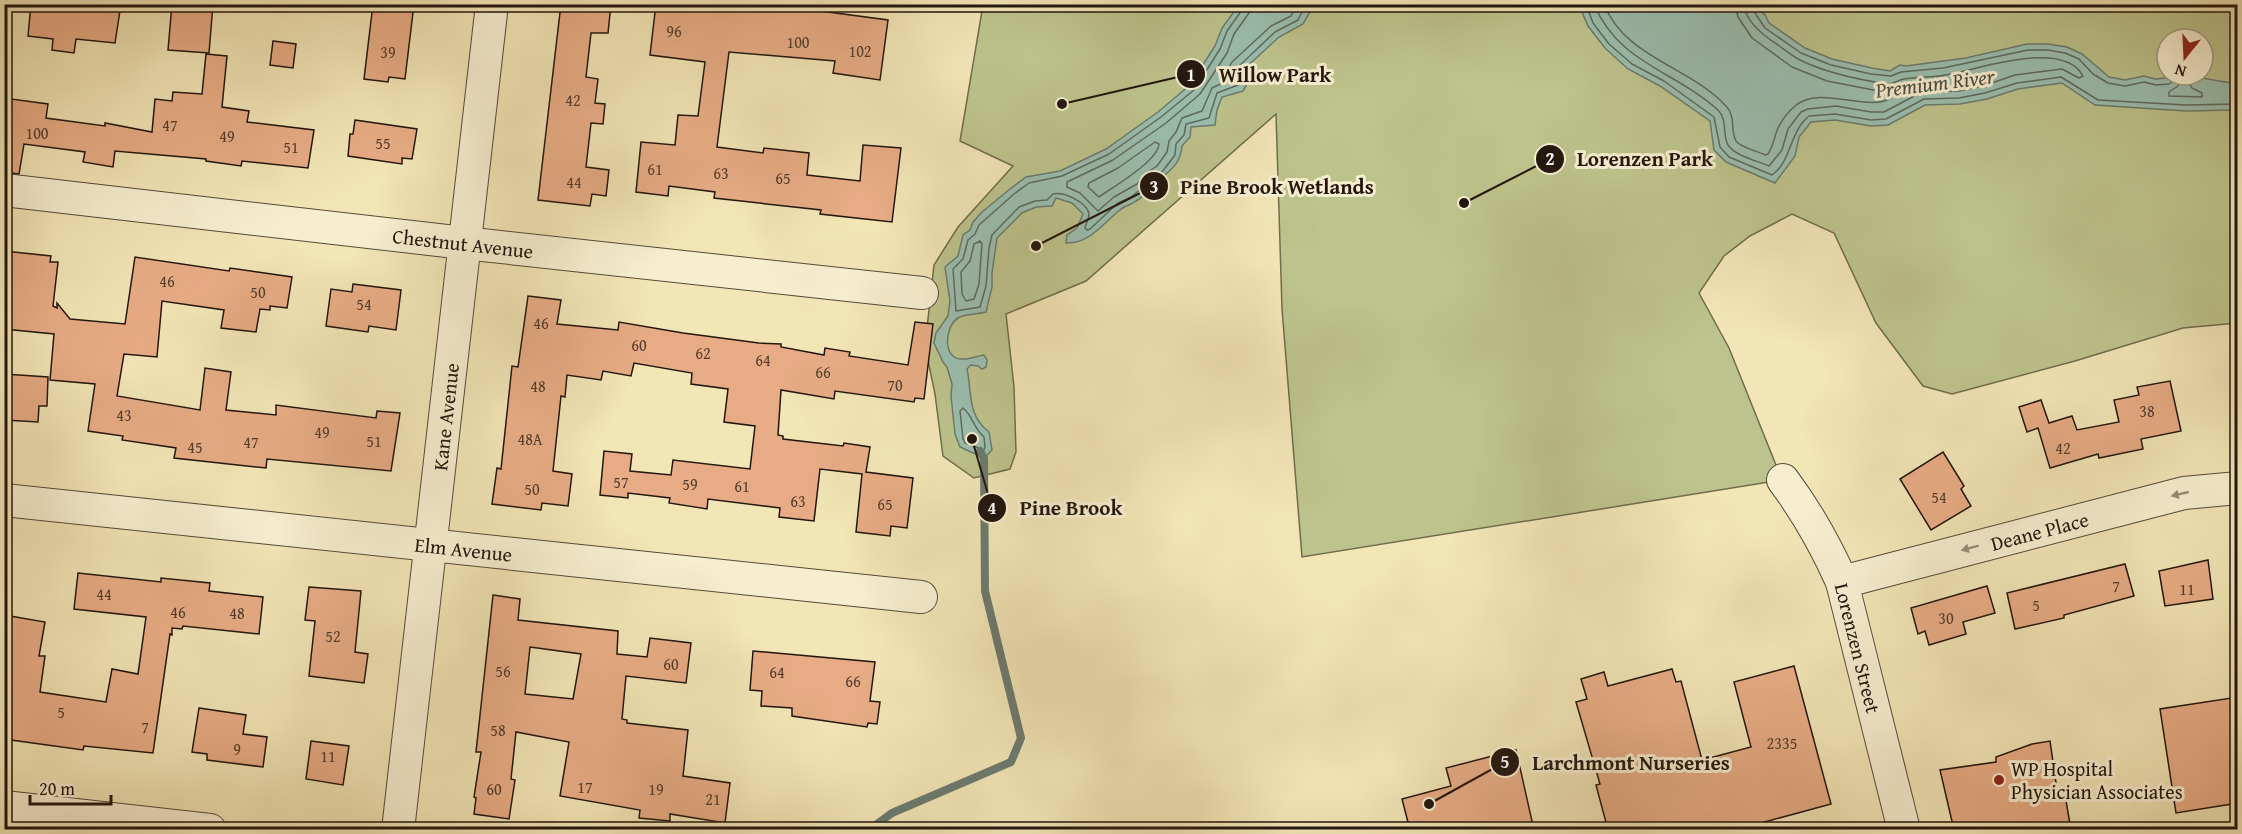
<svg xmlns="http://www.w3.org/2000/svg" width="2242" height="834" viewBox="0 0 2242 834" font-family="'Gentium Book Plus',serif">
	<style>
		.green { fill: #bdc38c; stroke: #706c4d; stroke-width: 1.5; fill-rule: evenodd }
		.water { fill: #9bbfb0; stroke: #6b7b6f; stroke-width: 1.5 }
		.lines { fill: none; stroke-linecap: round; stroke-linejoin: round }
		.shore { stroke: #5e6a5f; stroke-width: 1.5 }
		.stream { stroke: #6b7b6f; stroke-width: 8 }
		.building { fill: #e7ac85; stroke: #22160e; stroke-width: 1.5; fill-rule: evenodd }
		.minor-casing { stroke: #564a38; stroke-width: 34 }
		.minor { stroke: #f7eed0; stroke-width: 32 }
		.oneway { fill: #978d79 }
		.poi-dot { fill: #8f2418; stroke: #f7eed0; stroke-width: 2 }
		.labels { text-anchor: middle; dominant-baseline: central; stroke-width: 6; stroke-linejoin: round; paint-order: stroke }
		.number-label { font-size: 16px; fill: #533c2c }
		.street-label { font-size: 20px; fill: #22160e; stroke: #f7eed0 }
		.poi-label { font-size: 20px; fill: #22160e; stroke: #f7eed0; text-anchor: start }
		.water-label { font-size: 21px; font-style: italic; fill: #4c5147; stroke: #f7eed0 }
		.leader { fill: none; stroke: #22160e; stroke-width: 2 }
		.callout-dot { fill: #22160e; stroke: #f7eed0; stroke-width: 2 }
		.mark-label { font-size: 18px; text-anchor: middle; font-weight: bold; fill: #fff }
		.callout-label { font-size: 21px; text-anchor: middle; font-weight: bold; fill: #22160e; stroke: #f7eed0; stroke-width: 6; stroke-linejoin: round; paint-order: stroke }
	</style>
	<rect width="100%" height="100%" fill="#f2e5b6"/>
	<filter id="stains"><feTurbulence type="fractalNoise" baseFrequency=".00333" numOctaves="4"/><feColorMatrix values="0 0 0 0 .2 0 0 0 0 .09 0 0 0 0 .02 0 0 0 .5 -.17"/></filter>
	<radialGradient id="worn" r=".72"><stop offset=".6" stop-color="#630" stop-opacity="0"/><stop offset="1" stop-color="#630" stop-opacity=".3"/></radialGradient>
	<path class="green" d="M 983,5 L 2237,5 L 2237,323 L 2183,328 L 2075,361 L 1952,394 L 1923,386 L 1876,323 L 1834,233 L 1792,214 L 1750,236 L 1724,256 L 1699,293 L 1729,348 L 1782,480 L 1302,557 L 1282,309 L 1276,114 L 1086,281 L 1006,314 L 1014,387 L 1016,452 L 1010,469 L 974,478 L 943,456 L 935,394 L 925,346 L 934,265 L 958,227 L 1013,166 L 960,141 ZM 2167,39 L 2203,39 L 2203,75 L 2167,75 Z"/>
	<g class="water">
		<path d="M 1239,5 L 1314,5 L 1303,24 L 1279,37 L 1242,71 L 1246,86 L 1243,91 L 1222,97 L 1217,110 L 1215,125 L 1191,127 L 1190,137 L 1182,146 C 1180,168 1166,172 1153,185 C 1147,191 1143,197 1136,201 C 1131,205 1124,206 1120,210 C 1103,223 1090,244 1066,243 L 1067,235 L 1077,228 L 1083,214 L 1072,203 L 1056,198 L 1052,206 L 1036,207 L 1022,213 L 997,238 L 992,273 L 992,287 L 986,312 C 976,315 967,313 958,318 C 945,326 942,358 961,359 C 969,360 977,356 984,355 L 987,360 L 986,367 L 982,369 L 978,366 L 971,365 L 967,369 C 972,392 967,416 989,432 L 992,450 L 984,458 L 960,447 L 955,434 L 951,396 L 952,384 L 947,367 L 943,362 L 934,343 L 936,333 L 948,316 L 950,301 L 945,267 L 958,256 L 963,235 L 970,230 L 973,222 L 982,212 L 1010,189 L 1026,177 L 1060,171 L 1106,149 L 1158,112 L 1190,85 L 1215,46 L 1222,28 Z"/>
		<polygon points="1579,5 1755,5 1765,15 1769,23 1805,48 1832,59 1872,68 1890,71 1900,65 1906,66 1966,58 2027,44 2048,44 2067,47 2082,54 2109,77 2125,80 2144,76 2155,79 2190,76 2237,84 2237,110 2186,111 2095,105 2062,83 2018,89 1987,99 1960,104 1925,105 1888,125 1871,126 1835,120 1811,122 1799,137 1795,156 1775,183 1726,162 1714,150 1710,121 1660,86 1628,69 1605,48 1588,26"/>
	</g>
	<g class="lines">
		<g class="shore">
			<path d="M 1243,4 L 1242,10 L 1227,31 L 1220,49 L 1194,90 L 1161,117 L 1109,154 L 1062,176 L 1029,183 L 1014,194 L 979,225 L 975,234 L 968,240 L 963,259 L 953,269 L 956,311 L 980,307 L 986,286 L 989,248 L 992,235 L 1019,207 L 1035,201 L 1047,200 L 1053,194 C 1063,191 1087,202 1089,214 C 1089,218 1086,224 1085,228 L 1087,230 L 1090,229 L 1118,203 L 1131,197 L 1162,172 L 1175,155 L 1176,144 L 1184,135 L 1186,124 L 1209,118 L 1217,93 L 1238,85 L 1236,72 L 1238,67 L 1275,32 L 1298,20 L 1306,4"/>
			<polyline points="1251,4 1249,13 1234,34 1227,53 1200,94 1166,123 1113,160 1067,182 1067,187 1080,193 1098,211 1114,197 1137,184 1145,174 1157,166 1167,152 1169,141 1176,132 1182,118 1202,111 1212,88 1229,80 1228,69 1232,62 1271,26 1291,16 1297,4"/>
			<path d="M 1586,4 L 1593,23 L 1609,44 L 1632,64 L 1664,81 L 1714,117 L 1720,147 L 1729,157 L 1772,175 C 1792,161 1789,132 1809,116 L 1835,114 L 1871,120 L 1886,119 L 1924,99 L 1959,98 L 1985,93 L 2017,83 L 2061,77 L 2098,100 L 2186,105 L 2238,104"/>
			<path d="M 1594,4 C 1618,63 1675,71 1718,110 C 1728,120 1722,135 1728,145 C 1735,156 1758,161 1769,166 L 1782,150 L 1788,129 L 1801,112 L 1808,109 L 1836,106 L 1871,112 L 1884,112 L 1922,92 L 1959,91 L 1983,86 L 2015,75 L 2062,69 L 2079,78 L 2083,76 C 2063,38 1978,70 1945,75 C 1931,78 1914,76 1900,80 C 1895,82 1893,84 1887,84 C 1861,80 1824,72 1800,60 C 1792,56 1785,50 1778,45 C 1764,36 1745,22 1744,4"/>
			<path d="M 1604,4 C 1625,58 1689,66 1726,106 C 1736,116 1730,130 1736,141 C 1741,148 1758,151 1765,155 L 1768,154 C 1774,145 1774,137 1778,128 C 1782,120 1789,111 1795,106 C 1820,84 1867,113 1891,98 L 1889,93 L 1827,81 L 1792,67 L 1752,38 L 1738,17 L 1735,4"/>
			<polyline points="1752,4 1753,10 1765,28 1801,53 1831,65 1871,74 1891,76 1901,72 1943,68 2028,50 2048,50 2065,53 2079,59 2093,74 2108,83 2125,86 2144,82 2156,85 2169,84 2173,81 2174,75"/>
			<polygon points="2185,77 2192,88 2202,93 2202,97 2169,96 2169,92 2178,86 2182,78"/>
			<path d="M 1155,142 L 1159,144 C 1158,161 1113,187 1099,197 L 1088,187 L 1089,183 L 1118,168 Z"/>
			<polygon points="980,241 982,244 979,284 974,299 966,301 962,294 961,272 970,261 974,244"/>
			<path d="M 963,408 C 973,416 972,426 984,437 L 985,447 L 984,450 L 965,443 L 963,439 L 960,411 Z"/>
		</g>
		<polyline class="stream" points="869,830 892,813 1011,762 1021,738 985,591 984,458 980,451"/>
	</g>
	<g class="building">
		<polygon points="31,4 121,4 115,43 76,39 74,53 52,50 53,39 28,36"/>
		<polygon points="172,4 213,4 209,53 168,50"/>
		<polygon points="373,4 414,4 405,79 389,77 388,82 364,79"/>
		<polygon points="561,4 611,4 608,33 591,33 586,77 598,79 595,103 605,104 603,124 591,123 586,167 609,170 606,196 592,194 590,206 538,200"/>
		<polygon points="656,4 681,4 725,9 725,4 821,4 821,11 888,20 880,80 833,73 835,61 729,52 717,147 763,153 764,148 809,153 807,175 860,181 863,145 901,148 892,222 820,214 821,210 714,198 715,192 669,186 668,196 636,192 641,142 675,145 678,115 698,116 705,62 650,55"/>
		<polygon points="273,41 296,44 293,68 270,65"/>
		<polygon points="206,54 227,56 222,107 249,111 247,122 314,130 308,168 242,161 241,166 206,161 206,159 115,151 113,167 83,162 85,152 24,144 19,174 4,172 4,98 48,104 46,118 105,126 105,123 152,132 155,99 172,101 173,92 202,94"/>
		<polygon points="355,120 417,129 412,159 402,158 402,164 348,156 350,134 353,134"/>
		<polygon points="4,251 51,256 50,262 58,262 53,306 57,308 57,303 70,319 125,324 135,257 229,271 230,268 292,277 287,308 270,306 270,310 260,309 256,332 221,328 224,310 162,301 157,357 124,354 117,396 200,410 205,368 231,372 226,410 276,415 276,405 376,418 377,411 400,413 391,471 267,459 266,468 174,458 176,448 122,440 123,436 88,431 95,384 50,380 54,334 4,329"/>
		<polygon points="353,284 401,290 396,330 369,326 368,332 326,326 331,289 352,292"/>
		<polygon points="528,296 561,300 557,324 618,330 619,322 683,333 759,343 781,344 781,347 824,355 825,348 850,352 849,356 908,365 915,322 933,324 924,399 915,398 914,402 835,391 834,399 781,390 778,435 783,436 783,439 843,446 844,443 870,447 866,472 913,478 907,528 891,526 890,536 856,532 862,474 820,469 814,521 779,517 780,508 708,499 707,509 669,503 670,498 628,493 628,498 600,495 604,451 632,454 630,471 671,475 673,460 750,469 755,426 724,422 728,389 691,384 692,373 634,363 631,376 603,371 601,380 567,375 565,397 561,396 553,471 572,474 568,506 542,503 541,510 492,504 497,468 501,469 512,366 518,367"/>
		<polygon points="4,374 48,377 47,406 39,406 38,422 4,420"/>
		<polygon points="2170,381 2181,431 2141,439 2143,449 2099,458 2098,454 2050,468 2038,428 2027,432 2019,407 2041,400 2049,423 2072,416 2077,430 2119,422 2114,400 2139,395 2137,387"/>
		<polygon points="1943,452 1964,486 1961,489 1971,506 1931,530 1900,479"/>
		<polygon points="2208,560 2213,599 2165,606 2159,571"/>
		<polygon points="2125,564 2134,596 2064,615 2064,618 2015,629 2007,593"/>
		<polygon points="78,573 161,582 161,578 210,583 209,591 263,597 259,634 183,626 182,629 172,628 172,635 170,634 153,753 84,746 83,750 4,739 4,615 45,622 39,656 45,656 40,692 106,702 112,669 138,674 146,617 74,609"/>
		<polygon points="1987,586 1995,613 1963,622 1966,634 1929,645 1925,631 1918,634 1911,608"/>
		<polygon points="309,587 361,591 355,652 368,654 364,683 309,676 315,621 305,620"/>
		<path d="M 493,595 L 520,599 L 518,620 L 618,631 L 617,654 L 647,657 L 650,638 L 691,643 L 686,683 L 626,676 L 622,719 L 627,720 L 627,723 L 688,730 L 683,776 L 730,783 L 725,823 L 670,814 L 670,821 L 639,818 L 640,810 L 560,796 L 569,742 L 516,732 L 511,779 L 515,780 L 509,819 L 474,814 L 476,798 L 474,797 L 481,752 L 476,752 ZM 530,647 L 581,654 L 573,699 L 525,694 Z"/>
		<polygon points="753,651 875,662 870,701 880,702 877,724 868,723 867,727 792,716 792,708 761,706 762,691 750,690"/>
		<polygon points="1794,666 1831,804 1735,830 1608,830 1596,785 1600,784 1576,702 1587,699 1581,679 1604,672 1608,686 1672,669 1676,682 1681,681 1702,760 1751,747 1734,682"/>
		<polygon points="2238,697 2238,803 2176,813 2160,709"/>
		<polygon points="199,708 246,715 243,734 267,737 263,767 207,760 207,754 192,752"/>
		<polygon points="311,741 349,746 343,785 306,779"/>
		<polygon points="2050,741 2057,790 2064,789 2070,824 2032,830 1954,830 1940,770 1996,762 1996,757 2032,744"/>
		<polygon points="1516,750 1534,830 1410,830 1402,799 1451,786 1446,768"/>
	</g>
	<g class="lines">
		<defs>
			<g id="minor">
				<path id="s1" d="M 4,190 L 464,243 L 922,293"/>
				<path id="s2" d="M 1783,480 C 1807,512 1826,546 1842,582 L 1904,830"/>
				<path id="s3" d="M 4,500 L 921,597"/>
				<path id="s4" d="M 1842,582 L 2184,493 L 2238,488"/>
				<polyline points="4,807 210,830"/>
				<path id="s5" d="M 398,830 L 492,4"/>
			</g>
		</defs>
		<use href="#minor" class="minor-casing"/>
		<use href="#minor" class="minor"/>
	</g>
	<defs><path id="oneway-solid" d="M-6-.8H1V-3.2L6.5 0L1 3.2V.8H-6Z" transform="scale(1.5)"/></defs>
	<g class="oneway">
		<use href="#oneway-solid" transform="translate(2180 494) rotate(167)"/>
		<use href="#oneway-solid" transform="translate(1970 548) rotate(165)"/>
	</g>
	<circle class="poi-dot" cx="1999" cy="780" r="6"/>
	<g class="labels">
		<g class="number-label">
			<text x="674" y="31">96</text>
			<text x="798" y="42">100</text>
			<text x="860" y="51">102</text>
			<text x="388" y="52">39</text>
			<text x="573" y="100">42</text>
			<text x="170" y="125">47</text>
			<text x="37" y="133">100</text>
			<text x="227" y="136">49</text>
			<text x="383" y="143">55</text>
			<text x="291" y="147">51</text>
			<text x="655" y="169">61</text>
			<text x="721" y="173">63</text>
			<text x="783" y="178">65</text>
			<text x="574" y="182">44</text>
			<text x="167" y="281">46</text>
			<text x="258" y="292">50</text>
			<text x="364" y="304">54</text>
			<text x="541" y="323">46</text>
			<text x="639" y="345">60</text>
			<text x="703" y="353">62</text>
			<text x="763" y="360">64</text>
			<text x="823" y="372">66</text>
			<text x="895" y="385">70</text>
			<text x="538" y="386">48</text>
			<text x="2147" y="411">38</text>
			<text x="124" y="415">43</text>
			<text x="322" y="432">49</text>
			<text x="530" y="439">48A</text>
			<text x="374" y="441">51</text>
			<text x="251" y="442">47</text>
			<text x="195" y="447">45</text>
			<text x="2063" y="448">42</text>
			<text x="621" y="482">57</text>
			<text x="690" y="484">59</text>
			<text x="742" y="486">61</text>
			<text x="532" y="489">50</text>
			<text x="1939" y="497">54</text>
			<text x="798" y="501">63</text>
			<text x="885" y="504">65</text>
			<text x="2116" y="586">7</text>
			<text x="2187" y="589">11</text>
			<text x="104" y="594">44</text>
			<text x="2036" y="605">5</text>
			<text x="178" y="612">46</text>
			<text x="237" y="613">48</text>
			<text x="1946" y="618">30</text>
			<text x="333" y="636">52</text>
			<text x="671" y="664">60</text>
			<text x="503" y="671">56</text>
			<text x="777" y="672">64</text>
			<text x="853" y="681">66</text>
			<text x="61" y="712">5</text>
			<text x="145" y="727">7</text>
			<text x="498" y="730">58</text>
			<text x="1782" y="743">2335</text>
			<text x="237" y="749">9</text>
			<text x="328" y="756">11</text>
			<text x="585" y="787">17</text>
			<text x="494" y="789">60</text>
			<text x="656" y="789">19</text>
			<text x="713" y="799">21</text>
		</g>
		<g class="street-label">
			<text stroke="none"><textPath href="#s1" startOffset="462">Chestnut Avenue</textPath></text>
			<text stroke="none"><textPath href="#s5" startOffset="416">Kane Avenue</textPath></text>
			<text stroke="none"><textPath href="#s4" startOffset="204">Deane Place</textPath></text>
			<text stroke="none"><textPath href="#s3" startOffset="462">Elm Avenue</textPath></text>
			<text stroke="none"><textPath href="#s2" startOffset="186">Lorenzen Street</textPath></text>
		</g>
		<g class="poi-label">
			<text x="2011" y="768">WP Hospital<tspan x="2011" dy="23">Physician Associates</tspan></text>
		</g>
		<g class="water-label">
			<text transform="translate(1935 83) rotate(-7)">Premium River</text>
		</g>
	</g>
	<path class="leader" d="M1062 104L1191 74M1464 203L1550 159M1036 246L1154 186M972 439L992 508M1429 804L1505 762"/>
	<g class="callout-dot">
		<circle cx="1062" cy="104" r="6"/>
		<circle cx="1464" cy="203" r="6"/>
		<circle cx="1036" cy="246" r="6"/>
		<circle cx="972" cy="439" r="6"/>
		<circle cx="1429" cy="804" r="6"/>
		<circle cx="1191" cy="74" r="15"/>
		<circle cx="1550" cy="159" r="15"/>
		<circle cx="1154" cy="186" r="15"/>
		<circle cx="992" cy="508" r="15"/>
		<circle cx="1505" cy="762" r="15"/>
	</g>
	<g class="mark-label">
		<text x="1191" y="81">1</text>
		<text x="1550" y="165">2</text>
		<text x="1154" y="193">3</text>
		<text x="992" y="514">4</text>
		<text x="1505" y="768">5</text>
	</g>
	<g class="callout-label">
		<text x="1275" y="82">Willow Park</text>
		<text x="1645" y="166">Lorenzen Park</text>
		<text x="1277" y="194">Pine Brook Wetlands</text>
		<text x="1071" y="515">Pine Brook</text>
		<text x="1631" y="770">Larchmont Nurseries</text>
	</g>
	<rect width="2242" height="834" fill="none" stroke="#f2e5b6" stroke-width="24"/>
	<rect x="6" y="6" width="2230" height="822" fill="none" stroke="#22160e" stroke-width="3"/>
	<rect x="12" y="12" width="2218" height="810" fill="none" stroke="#22160e" stroke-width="1.5"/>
	<g transform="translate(2185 57) rotate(198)"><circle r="28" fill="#f7eed0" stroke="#a29882" stroke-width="1.5"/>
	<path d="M0-4.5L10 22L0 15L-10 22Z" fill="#8f2418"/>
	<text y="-9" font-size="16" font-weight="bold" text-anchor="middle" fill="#22160e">N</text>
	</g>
	<path d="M30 795v9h81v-9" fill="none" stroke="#22160e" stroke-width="3"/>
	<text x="39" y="795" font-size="18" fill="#22160e" stroke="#f7eed0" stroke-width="4.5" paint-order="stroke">20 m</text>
	<rect width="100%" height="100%" filter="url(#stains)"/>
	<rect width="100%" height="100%" fill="url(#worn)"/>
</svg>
